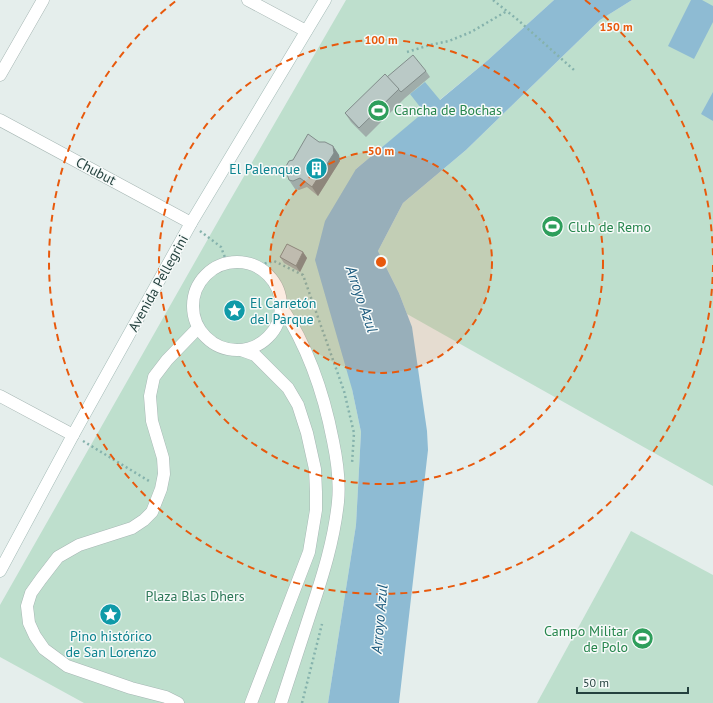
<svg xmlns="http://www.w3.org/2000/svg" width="713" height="703" viewBox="0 0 713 703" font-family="'PT Sans',sans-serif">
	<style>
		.green { fill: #bedfcd }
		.water { fill: #8ebbd3 }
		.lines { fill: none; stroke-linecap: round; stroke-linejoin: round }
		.street-casing { stroke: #a7b7b4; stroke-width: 13 }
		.secondary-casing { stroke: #a3bab6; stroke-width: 13 }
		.path { stroke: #85b2ac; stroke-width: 2.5; stroke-dasharray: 2 3; stroke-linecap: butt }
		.street { stroke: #fff; stroke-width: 12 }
		.secondary { stroke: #fff; stroke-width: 12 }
		.wall { fill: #a0adaa }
		.shaded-wall { fill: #828d8b }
		.building { fill: #bac9c6; stroke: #828d8b }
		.ring { fill: none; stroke: #e8590c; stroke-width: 2; stroke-dasharray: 7 5 }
		.labels { text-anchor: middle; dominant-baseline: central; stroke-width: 3; stroke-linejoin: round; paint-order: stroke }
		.leisure-label { font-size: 14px; fill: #27864d; stroke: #f6faf9; text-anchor: start }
		.culture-label { font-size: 14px; fill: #0d838f; stroke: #f6faf9; text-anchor: end }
		.street-label { font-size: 14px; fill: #24413e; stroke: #f6faf9 }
		.park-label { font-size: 14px; fill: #2d7858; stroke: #f6faf9 }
		.water-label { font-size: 15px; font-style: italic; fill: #1d5b7e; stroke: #f6faf9 }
		.centre { fill: #e8590c; stroke: #f6faf9; stroke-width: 2 }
		.ring-label { font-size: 12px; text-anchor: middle; font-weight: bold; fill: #e8590c; stroke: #f6faf9; stroke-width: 3; stroke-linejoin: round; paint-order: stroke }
	</style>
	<rect width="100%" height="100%" fill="#e5eeec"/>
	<g class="green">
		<polygon points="346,0 554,0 488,60 356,169 352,389 361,432 356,525 328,703 84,703 0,657 0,605 225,209"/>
		<polygon points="632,0 713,0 713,486 407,314 399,293 378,251 403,203 466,150 600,20"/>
		<polygon points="631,531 713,575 713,703 537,703"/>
	</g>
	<g class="water">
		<polygon points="554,0 632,0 600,20 466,150 403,203 378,251 399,293 412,327 427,431 428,450 399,703 328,703 356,525 361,432 352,389 315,260 325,221 356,169 424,112 410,94 425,82 440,100 488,60"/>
		<polygon points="691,0 702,0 713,6 713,22 694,59 668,46"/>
		<polygon points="713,92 713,121 701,114"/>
	</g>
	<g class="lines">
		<defs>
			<g id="street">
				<polyline points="248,0 306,31"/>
				<polyline points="0,75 43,0"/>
				<polyline points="0,120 191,223"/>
				<circle cx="237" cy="306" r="44"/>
				<polyline points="241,350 255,355 288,388 298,405 307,433 315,469 316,492 316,510 309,552 251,703"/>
				<polyline points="0,396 73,435"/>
				<polyline points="178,703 166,697 131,688 67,666 44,649 35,636 29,623 27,606 31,593 41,579 58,557 79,545 132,528 144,520 152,512 161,489 164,474 163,458 152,421 150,396 154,377 167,360 198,328"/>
				<path d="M 281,703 C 291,672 301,641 311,611 C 323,575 334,540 338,502 C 340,482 337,460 333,441 C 324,394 308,347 281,306"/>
			</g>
			<polyline id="secondary" points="0,571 73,435 191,223 325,0"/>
		</defs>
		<use href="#street" class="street-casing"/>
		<use href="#secondary" class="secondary-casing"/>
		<g class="path">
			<polyline points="493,0 518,20 574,70"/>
			<polyline points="407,52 430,45 449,41 471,32 507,11"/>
			<polyline points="200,231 221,247 227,263"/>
			<polyline points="255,266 274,261 303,275 344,391 354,433 352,464"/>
			<polyline points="83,441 149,481"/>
			<polyline points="302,703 322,624"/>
		</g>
		<use href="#street" class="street"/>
		<use href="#secondary" class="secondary"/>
	</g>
	<g class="wall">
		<polygon points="426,71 430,77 405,98 366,137 351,122 345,113 387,77"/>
		<polygon points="319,142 333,146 339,155 340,161 318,196 307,187 299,190 295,189 289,180 293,160"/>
		<polygon points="303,252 307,258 300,272 284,263 280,257"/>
	</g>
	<g class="shaded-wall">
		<polygon points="333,146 339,155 340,161 318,196 312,187"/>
		<polygon points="303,252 307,258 300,272 296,266"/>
	</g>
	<g class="building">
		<polygon points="413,55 426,71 401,92 387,77"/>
		<polygon points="385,74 399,89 359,128 345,113"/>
		<polygon points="308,134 319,142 325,142 333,146 334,153 312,187 300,178 293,181 289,180 285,168 289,161 293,160"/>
		<polygon points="287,244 303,252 296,266 280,257"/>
	</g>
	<circle cx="381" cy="262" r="111" fill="#e8590c" fill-opacity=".12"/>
	<g class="ring">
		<circle cx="381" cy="262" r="111"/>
		<circle cx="381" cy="262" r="222"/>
		<path d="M713 265A332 332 0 1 1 177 0M585 0A332 332 0 0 1 713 259"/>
	</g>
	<defs>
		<symbol id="stadium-disc" viewBox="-11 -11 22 22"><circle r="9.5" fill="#2e9e5b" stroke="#f6faf9"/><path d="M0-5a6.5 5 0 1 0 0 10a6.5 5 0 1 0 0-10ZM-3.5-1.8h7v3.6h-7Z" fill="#fff"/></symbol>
		<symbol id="building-disc" viewBox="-11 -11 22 22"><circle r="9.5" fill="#0f9aa8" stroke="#f6faf9"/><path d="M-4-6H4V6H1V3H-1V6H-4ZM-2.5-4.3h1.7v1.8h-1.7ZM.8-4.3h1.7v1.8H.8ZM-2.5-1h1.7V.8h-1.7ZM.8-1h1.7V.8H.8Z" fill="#fff"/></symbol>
		<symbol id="sight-disc" viewBox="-11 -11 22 22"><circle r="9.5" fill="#0f9aa8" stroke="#f6faf9"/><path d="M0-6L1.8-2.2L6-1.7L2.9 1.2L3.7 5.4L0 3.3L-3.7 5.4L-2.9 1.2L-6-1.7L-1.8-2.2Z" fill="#fff"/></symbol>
	</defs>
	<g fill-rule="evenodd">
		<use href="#stadium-disc" x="366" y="98" width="25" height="25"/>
		<use href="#building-disc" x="304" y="156" width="25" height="25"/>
		<use href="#stadium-disc" x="540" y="214" width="25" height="25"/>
		<use href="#sight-disc" x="222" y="298" width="25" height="25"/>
		<use href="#sight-disc" x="98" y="602" width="25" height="25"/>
		<use href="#stadium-disc" x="630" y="626" width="25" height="25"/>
	</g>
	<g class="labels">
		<g class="leisure-label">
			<text x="394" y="110">Cancha de Bochas</text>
			<text x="568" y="227">Club de Remo</text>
			<text x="628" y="631" text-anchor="end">Campo Militar<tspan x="628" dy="16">de Polo</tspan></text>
		</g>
		<g class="culture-label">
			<text x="300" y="169">El Palenque</text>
			<text x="250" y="303" text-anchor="start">El Carretón<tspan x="250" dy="16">del Parque</tspan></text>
			<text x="111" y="636" text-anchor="middle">Pino histórico<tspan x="111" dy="16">de San Lorenzo</tspan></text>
		</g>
		<g class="street-label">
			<text transform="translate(96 171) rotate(28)">Chubut</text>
			<text transform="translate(158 283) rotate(-61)">Avenida Pellegrini</text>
		</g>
		<g class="park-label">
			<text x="195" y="596">Plaza Blas Dhers</text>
		</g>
		<g class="water-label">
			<text transform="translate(362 299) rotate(71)">Arroyo Azul</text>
			<text transform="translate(379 619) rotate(-85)">Arroyo Azul</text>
		</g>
	</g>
	<circle cx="381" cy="262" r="6" class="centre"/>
	<g class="ring-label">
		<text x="616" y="31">150 m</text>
		<text x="381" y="44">100 m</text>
		<text x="381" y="155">50 m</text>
	</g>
	<path d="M577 687v6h111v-6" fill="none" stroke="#24413e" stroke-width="2"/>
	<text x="583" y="687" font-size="12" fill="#24413e" stroke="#f6faf9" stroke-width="3" paint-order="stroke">50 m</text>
</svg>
